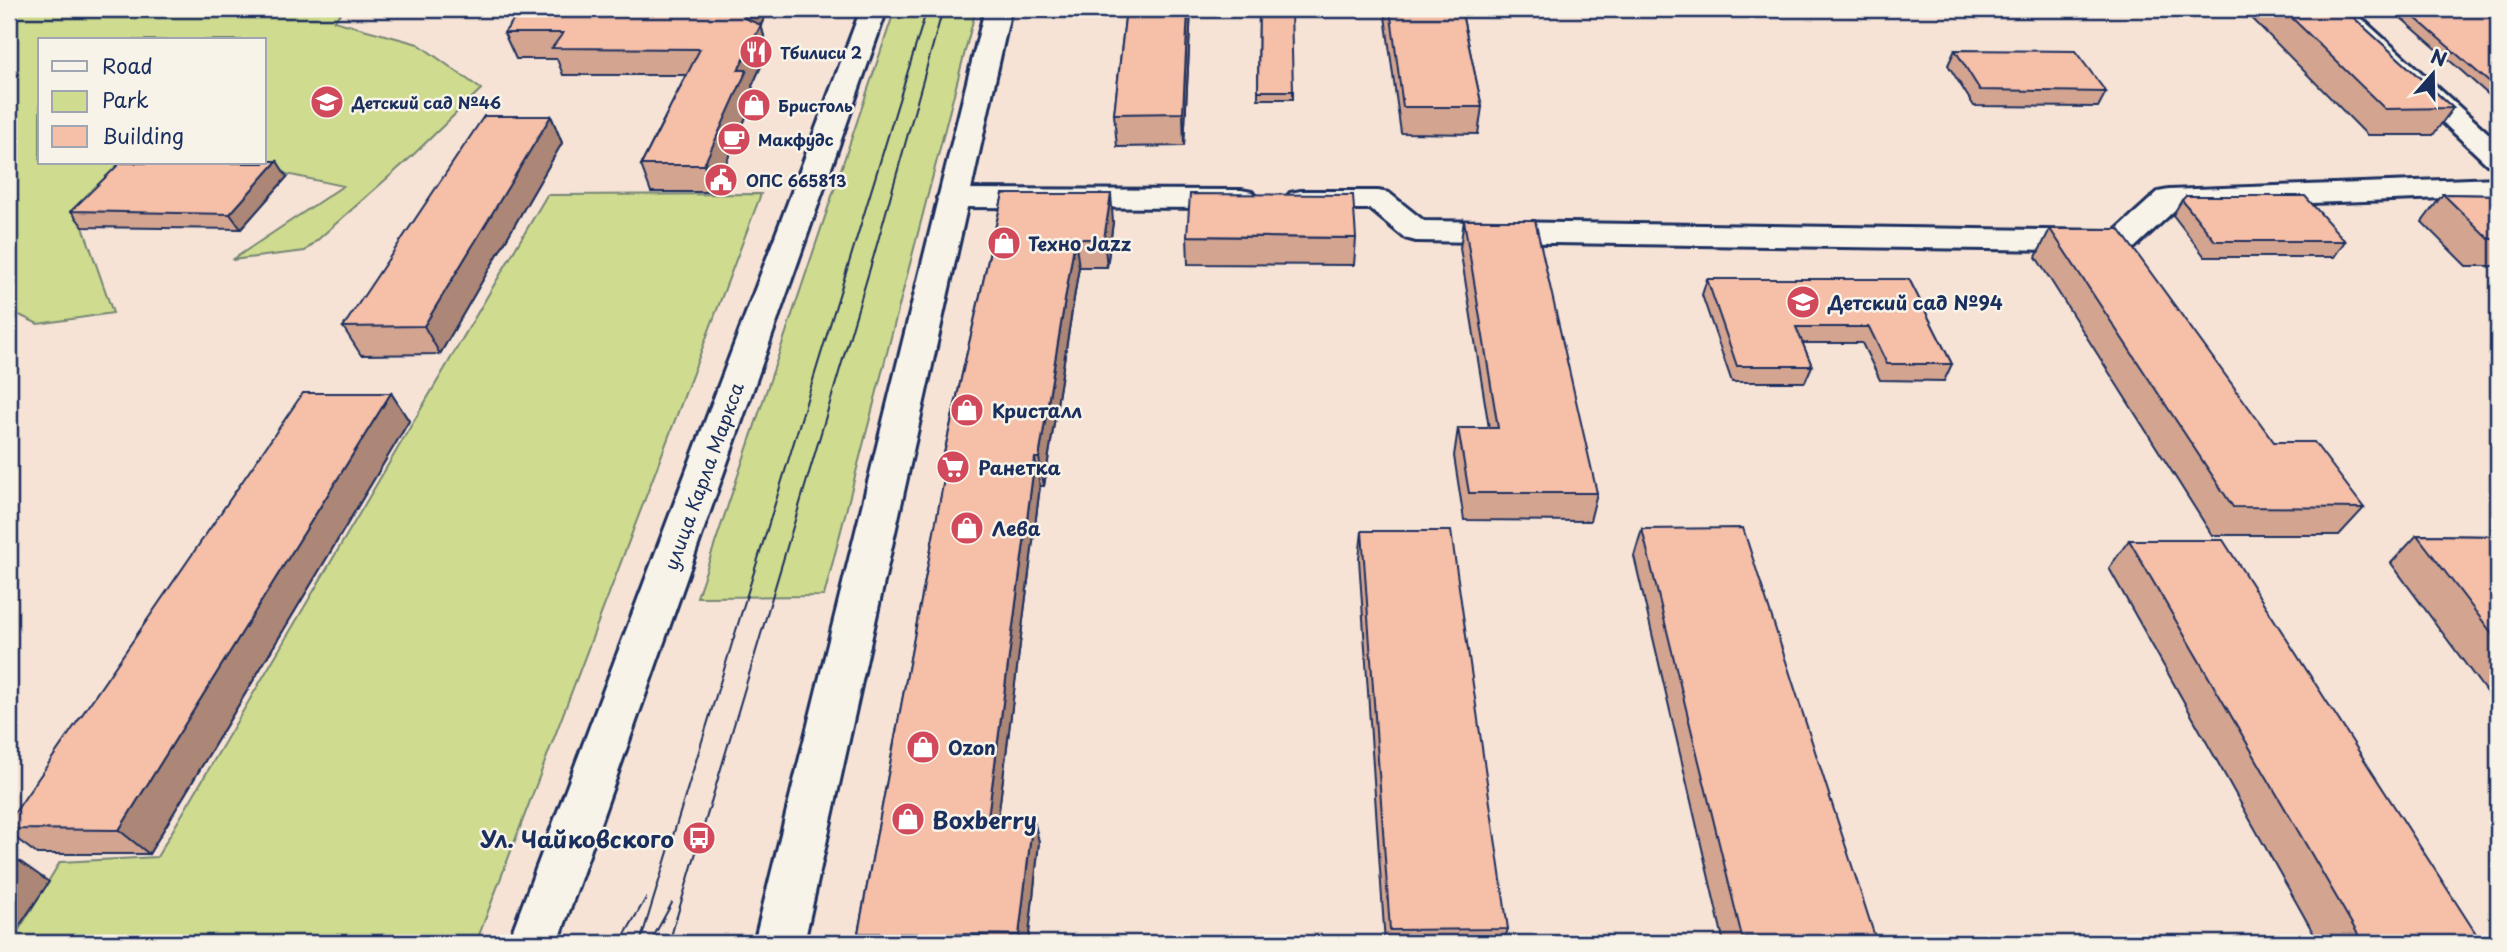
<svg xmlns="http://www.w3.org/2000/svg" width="2507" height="952" viewBox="0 0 2507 952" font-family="'Playpen Sans',sans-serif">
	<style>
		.green { fill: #cfdb8e; stroke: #758576; stroke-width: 2 }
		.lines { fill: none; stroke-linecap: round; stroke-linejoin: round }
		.street-casing { stroke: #1b2f5e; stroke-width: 6 }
		.secondary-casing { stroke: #1b2f5e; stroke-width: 6 }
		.street { fill: #f7f3e8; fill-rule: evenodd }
		.secondary { fill: #f7f3e8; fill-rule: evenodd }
		.tram { stroke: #1b2f5e; stroke-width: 2 }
		.wall { fill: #d3a490; stroke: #1b2f5e; stroke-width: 2 }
		.shaded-wall { fill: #ac8676; stroke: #1b2f5e; stroke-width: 2 }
		.building { fill: #f5bfa8; stroke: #1b2f5e; stroke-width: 2 }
		.labels { text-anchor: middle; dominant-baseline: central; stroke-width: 5; stroke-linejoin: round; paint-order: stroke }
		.far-poi-label { font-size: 16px; font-weight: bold; fill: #1b2f5e; stroke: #f7f3e8; text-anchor: start }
		.poi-label { font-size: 19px; font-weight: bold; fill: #1b2f5e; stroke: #f7f3e8; text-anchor: start }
		.street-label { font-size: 19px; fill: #1b2f5e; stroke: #f7f3e8 }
		.near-poi-label { font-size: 23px; font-weight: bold; fill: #1b2f5e; stroke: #f7f3e8; text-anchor: start }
	</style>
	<rect width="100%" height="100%" fill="#f6e3d5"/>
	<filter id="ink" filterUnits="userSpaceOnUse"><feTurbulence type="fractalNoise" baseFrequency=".0143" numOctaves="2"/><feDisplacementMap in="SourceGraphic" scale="14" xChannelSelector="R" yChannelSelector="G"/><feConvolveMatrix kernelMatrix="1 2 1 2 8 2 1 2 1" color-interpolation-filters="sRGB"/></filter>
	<g filter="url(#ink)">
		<g class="green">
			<polygon points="9,9 344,9 334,21 418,44 481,89 410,158 305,251 232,260 343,186 234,163 264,163 264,40 40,40 40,163 205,163 117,170 83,227 113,313 38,324 9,310"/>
			<polygon points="895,9 976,9 824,596 697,597"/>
			<polygon points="761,194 476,943 11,943 60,862 157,857 547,195"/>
		</g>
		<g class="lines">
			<defs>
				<g id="street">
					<polygon points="2323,9 2351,9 2498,142 2498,167 2487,164"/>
					<polygon points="2498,178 2498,196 2177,208 2134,248 2123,251 1416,241 1405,238 1370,209 1301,209 1290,207 1285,200 1290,193 1301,191 1378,191 1389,193 1424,221 2115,231 2158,192 2169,190"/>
					<polygon points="953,189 1241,190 1252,192 1257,199 1252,206 1241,208 953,207 942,205 937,198 942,191"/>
				</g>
				<g id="secondary">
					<polygon points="861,9 887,9 558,943 508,943"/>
					<polygon points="985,9 1011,9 804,943 754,943"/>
				</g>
			</defs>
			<use href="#street" class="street-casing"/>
			<use href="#secondary" class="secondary-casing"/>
			<use href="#street" class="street"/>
			<use href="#secondary" class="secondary"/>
			<g class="tram">
				<polyline points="620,943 646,898"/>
				<polyline points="640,943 927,9"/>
				<polyline points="650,943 672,903"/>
				<polyline points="669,943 874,255 943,9"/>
			</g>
		</g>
		<g class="wall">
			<polygon points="522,9 769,9 761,25 768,51 752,86 755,97 713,192 651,192 641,165 686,75 563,75 557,59 516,59 504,33"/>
			<polygon points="1126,9 1191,9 1184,146 1117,147 1114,114"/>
			<polygon points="1259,9 1293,91 1293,99 1258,99"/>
			<polygon points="1384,9 1461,9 1482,107 1478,134 1401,133"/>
			<polygon points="2243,9 2344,9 2453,108 2433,135 2367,135"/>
			<polygon points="2391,9 2498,9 2498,103"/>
			<polygon points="1955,50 2106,92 2098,107 1974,106 1948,65"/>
			<polygon points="551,116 562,143 440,354 361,355 343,327"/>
			<polygon points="287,177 241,229 83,227 71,211"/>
			<polygon points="1003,194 1113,222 1107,267 1079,267 1044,486 1040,486 998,817 1033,817 1039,842 1028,943 863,943 858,933 946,470 943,458"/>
			<polygon points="2443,194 2498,195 2498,266 2466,266 2422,222"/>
			<polygon points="2182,200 2345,241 2334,257 2205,257 2173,215"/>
			<polygon points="1464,220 1597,493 1590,521 1464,520 1454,456 1458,428 1489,428 1460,248"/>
			<polygon points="2050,229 2274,442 2364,508 2339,535 2212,535 2036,257"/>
			<polygon points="1187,236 1356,238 1354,265 1188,264"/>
			<polygon points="1707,279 1909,279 1952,364 1944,381 1880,380 1862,343 1802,343 1812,366 1805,382 1732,382 1702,295"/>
			<polygon points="391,393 409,421 149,854 37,854 9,833 9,821"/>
			<polygon points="1642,529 1875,937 1870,943 1724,943 1634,556"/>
			<polygon points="1362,531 1508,929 1503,943 1385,943 1359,559"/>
			<polygon points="2417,535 2498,536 2498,708 2391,563"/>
			<polygon points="2129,540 2482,943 2319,943 2109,568"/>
		</g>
		<g class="shaded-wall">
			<polygon points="748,9 769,9 751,44 744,18"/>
			<polygon points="1188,9 1191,9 1184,146 1183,113"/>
			<polygon points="761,25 768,51 752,86 755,97 713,192 704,165 738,70"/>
			<polygon points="551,116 562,143 440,354 424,326"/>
			<polygon points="277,161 287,177 241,229 230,214"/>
			<polygon points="1111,194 1113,222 1107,267 1104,239"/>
			<polygon points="1075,239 1079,267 1044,486 1039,458"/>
			<polygon points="391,393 409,421 149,854 119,830"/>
			<polygon points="1035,458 1040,486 995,842 988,817"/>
			<polygon points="1033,817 1039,842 1028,943 1022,943 1019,935"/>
			<polygon points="15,858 49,882 9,941 9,867"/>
		</g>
		<g class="building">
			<polygon points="522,9 748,9 744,18 761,25 738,70 747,70 704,165 641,165 700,49 552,48 563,33 504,33"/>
			<polygon points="1126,9 1188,9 1183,113 1114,114"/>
			<polygon points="1259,9 1291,9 1293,91 1258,91"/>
			<polygon points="1390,9 1461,9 1482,107 1403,107"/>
			<polygon points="2283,9 2344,9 2453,108 2385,109"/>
			<polygon points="2405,9 2498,9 2498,90"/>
			<polygon points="1955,50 2075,51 2106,92 1980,90"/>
			<polygon points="484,116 551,116 424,326 343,327"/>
			<polygon points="264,161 277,161 230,214 71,211 120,163 264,163"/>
			<polygon points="1003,194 1111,194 1104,239 1075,239 1039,458 1035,458 988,817 1033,817 1019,935 858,933 948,458 943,458"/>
			<polygon points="1190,194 1353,195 1356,238 1187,236"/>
			<polygon points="2443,194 2498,195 2498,239 2489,239"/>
			<polygon points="2186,196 2305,196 2345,241 2215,241 2182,200"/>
			<polygon points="1464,220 1535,220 1597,493 1469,493 1458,428 1498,428"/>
			<polygon points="2050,229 2119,229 2274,442 2314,442 2364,508 2233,507"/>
			<polygon points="1707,279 1909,279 1952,364 1887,364 1869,327 1796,327 1812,366 1737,366"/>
			<polygon points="303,393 391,393 119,830 9,829 9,821"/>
			<polygon points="1743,528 1875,937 1742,937 1642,529"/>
			<polygon points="1362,531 1451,531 1508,929 1390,930"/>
			<polygon points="2417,535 2498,536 2498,641"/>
			<polygon points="2129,540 2223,540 2482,943 2363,943"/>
			<polygon points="9,858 15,858 9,867"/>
		</g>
	</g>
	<defs>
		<symbol id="restaurant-disc" viewBox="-11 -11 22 22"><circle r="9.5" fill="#d1495b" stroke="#f7f3e8"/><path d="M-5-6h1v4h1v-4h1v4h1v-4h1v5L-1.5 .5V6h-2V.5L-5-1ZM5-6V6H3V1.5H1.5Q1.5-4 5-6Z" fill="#fff"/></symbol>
		<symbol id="school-disc" viewBox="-11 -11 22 22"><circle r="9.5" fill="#d1495b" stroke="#f7f3e8"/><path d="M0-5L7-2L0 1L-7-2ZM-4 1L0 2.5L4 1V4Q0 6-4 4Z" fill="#fff"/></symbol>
		<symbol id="shop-disc" viewBox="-11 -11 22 22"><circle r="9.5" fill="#d1495b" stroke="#f7f3e8"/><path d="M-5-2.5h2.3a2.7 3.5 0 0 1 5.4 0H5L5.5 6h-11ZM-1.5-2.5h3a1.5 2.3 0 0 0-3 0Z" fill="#fff"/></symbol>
		<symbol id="cafe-disc" viewBox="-11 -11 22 22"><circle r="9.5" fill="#d1495b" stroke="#f7f3e8"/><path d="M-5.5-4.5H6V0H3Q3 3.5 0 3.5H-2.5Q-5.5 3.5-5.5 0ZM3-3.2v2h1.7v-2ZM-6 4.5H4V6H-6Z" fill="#fff"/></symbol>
		<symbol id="civic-disc" viewBox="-11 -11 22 22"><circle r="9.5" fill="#d1495b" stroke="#f7f3e8"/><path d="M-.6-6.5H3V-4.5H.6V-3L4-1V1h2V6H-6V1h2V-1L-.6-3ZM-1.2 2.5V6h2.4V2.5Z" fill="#fff"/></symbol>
		<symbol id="supermarket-disc" viewBox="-11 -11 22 22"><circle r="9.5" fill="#d1495b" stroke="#f7f3e8"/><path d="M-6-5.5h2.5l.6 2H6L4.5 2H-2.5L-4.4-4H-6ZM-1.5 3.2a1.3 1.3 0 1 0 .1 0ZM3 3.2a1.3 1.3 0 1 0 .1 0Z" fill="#fff"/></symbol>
		<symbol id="bus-disc" viewBox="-11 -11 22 22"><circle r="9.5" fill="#d1495b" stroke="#f7f3e8"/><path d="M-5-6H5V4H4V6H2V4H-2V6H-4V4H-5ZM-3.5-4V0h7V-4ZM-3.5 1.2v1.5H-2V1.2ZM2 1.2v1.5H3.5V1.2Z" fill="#fff"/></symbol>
	</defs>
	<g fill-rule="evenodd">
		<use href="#restaurant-disc" x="737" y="33" width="38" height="38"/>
		<use href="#school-disc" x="308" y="83" width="38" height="38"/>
		<use href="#shop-disc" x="735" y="86" width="38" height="38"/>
		<use href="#cafe-disc" x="715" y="120" width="38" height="38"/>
		<use href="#civic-disc" x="702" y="161" width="38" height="38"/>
		<use href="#shop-disc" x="985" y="224" width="38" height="38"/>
		<use href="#school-disc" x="1784" y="283" width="38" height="38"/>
		<use href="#shop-disc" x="948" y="391" width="38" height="38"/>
		<use href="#supermarket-disc" x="934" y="448" width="38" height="38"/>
		<use href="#shop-disc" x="948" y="509" width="38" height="38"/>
		<use href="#shop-disc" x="904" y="728" width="38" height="38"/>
		<use href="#shop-disc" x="889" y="800" width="38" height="38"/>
		<use href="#bus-disc" x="680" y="819" width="38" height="38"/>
	</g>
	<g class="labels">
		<g class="far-poi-label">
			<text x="780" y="52">Тбилиси 2</text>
			<text x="352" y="102">Детский сад №46</text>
			<text x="778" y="105">Бристоль</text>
			<text x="758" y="139">Макфудс</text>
			<text x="746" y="180">ОПС 665813</text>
		</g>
		<g class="poi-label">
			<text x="1028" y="243">Техно Jazz</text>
			<text x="1828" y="302">Детский сад №94</text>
			<text x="992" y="410">Кристалл</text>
			<text x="978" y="467">Ранетка</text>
			<text x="992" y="528">Лева</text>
			<text x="948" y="747">Ozon</text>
		</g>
		<g class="street-label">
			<text transform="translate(703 476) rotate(-70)">улица Карла Маркса</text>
		</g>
		<g class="near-poi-label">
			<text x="932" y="819">Boxberry</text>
			<text x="674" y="838" text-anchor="end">Ул. Чайковского</text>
		</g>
	</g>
	<rect width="2507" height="952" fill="none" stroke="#f7f3e8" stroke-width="35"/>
	<rect x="18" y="18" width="2472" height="917" fill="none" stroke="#1b2f5e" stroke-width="2.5" filter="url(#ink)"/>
	<rect x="38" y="38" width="228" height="126" fill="#f7f3e8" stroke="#9fa5b1" stroke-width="2"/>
	<rect x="52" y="61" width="35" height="10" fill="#f7f3e8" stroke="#9fa5b1" stroke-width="2"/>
	<text x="102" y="74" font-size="21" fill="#1b2f5e">Road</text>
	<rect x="52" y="91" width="35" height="21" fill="#cfdb8e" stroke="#9fa5b1" stroke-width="2"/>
	<text x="102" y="108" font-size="21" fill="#1b2f5e">Park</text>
	<rect x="52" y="126" width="35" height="21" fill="#f5bfa8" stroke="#9fa5b1" stroke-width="2"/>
	<text x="102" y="144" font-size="21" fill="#1b2f5e">Building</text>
	<g transform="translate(2433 74) rotate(20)" stroke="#f7f3e8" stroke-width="5" paint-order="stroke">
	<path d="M0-5L12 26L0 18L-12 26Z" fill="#1b2f5e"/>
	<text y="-10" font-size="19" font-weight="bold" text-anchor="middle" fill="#1b2f5e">N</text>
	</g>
</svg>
